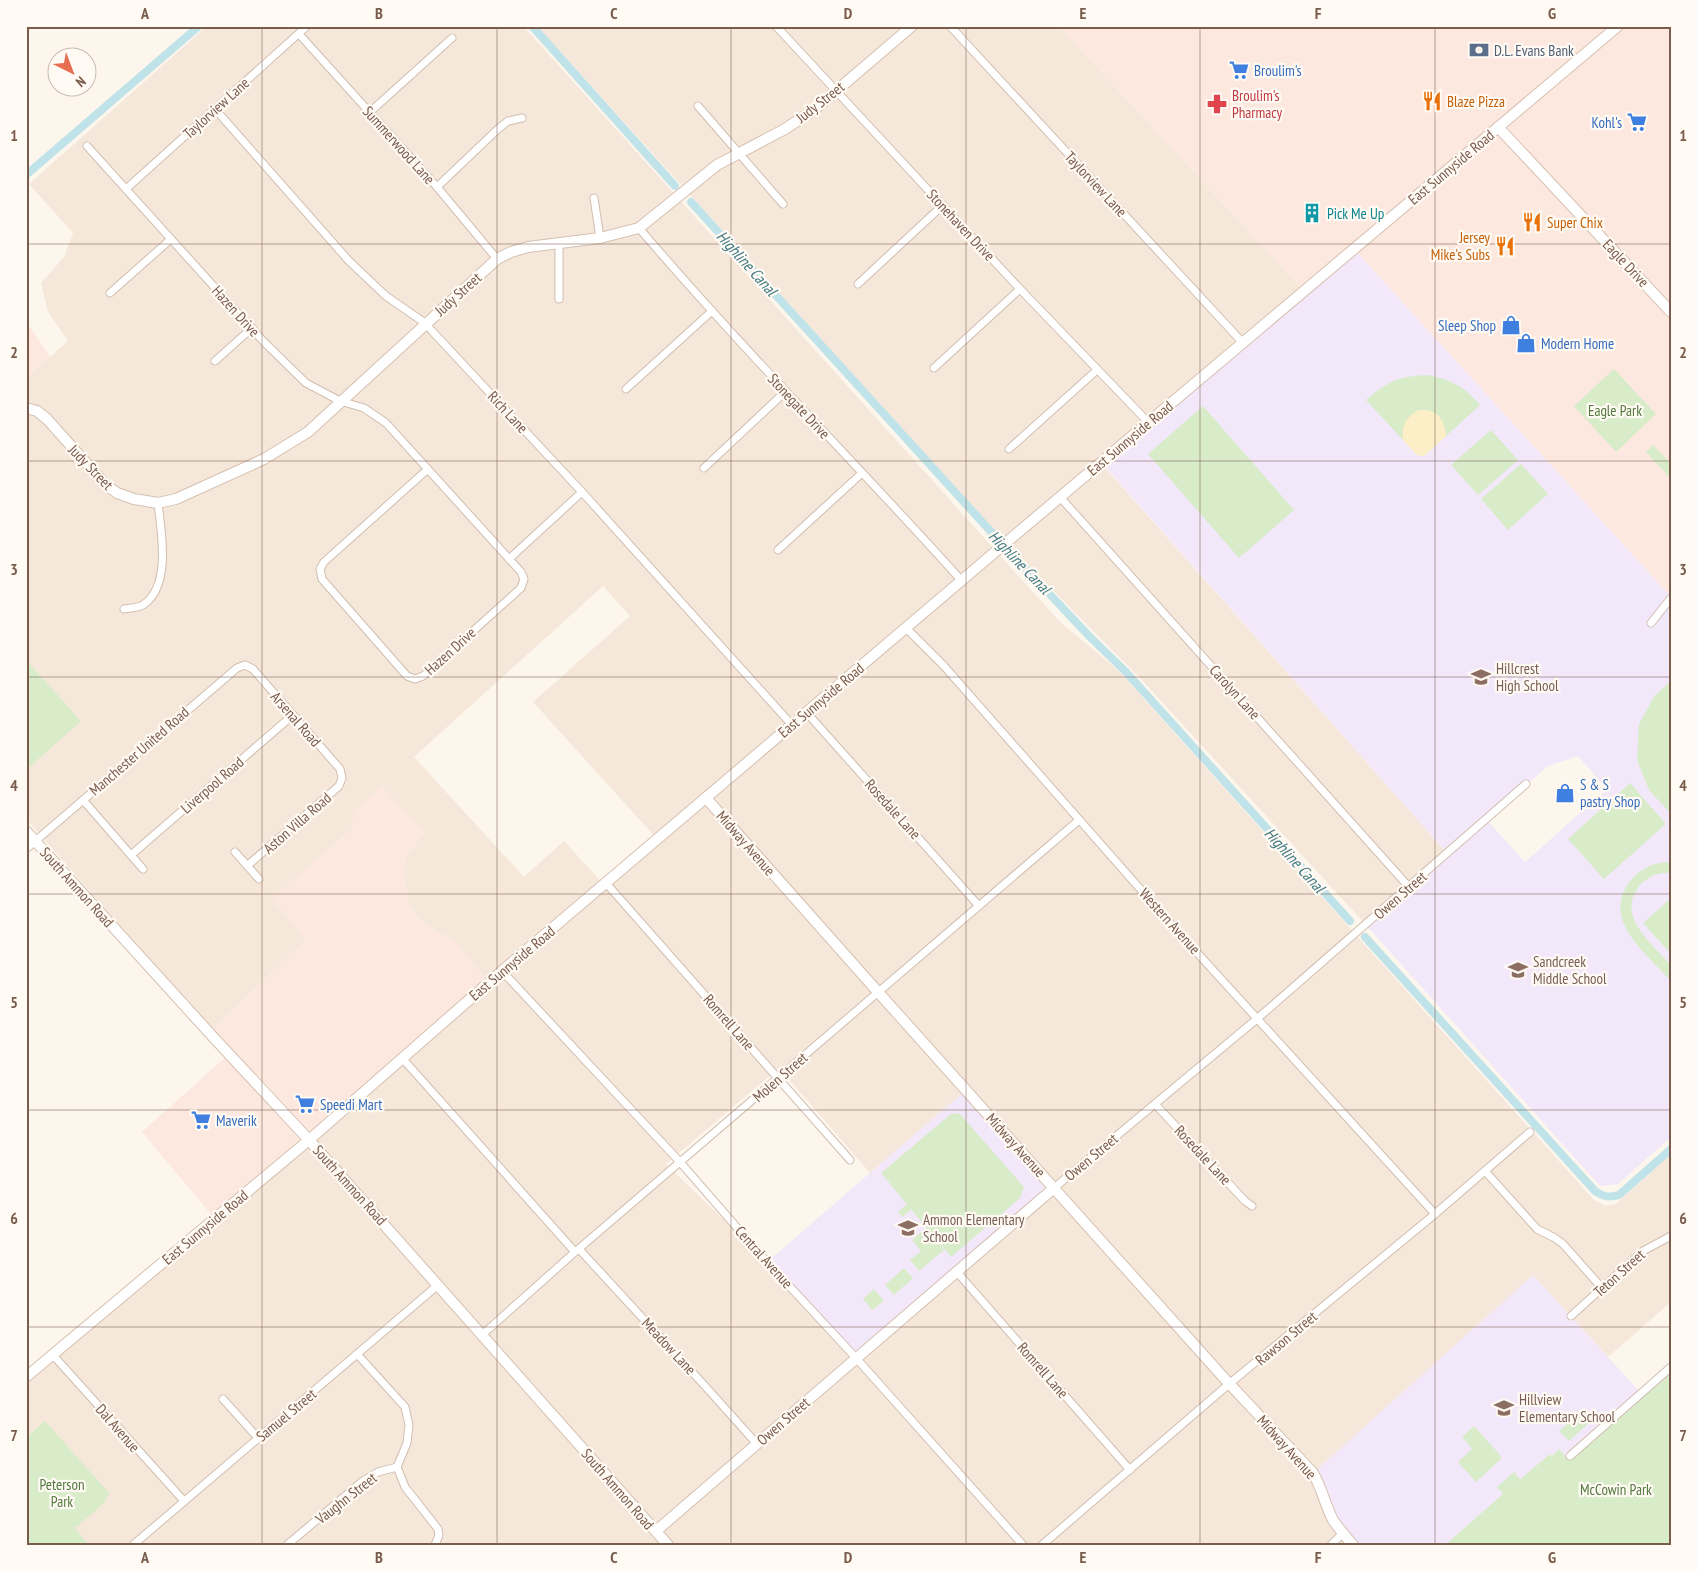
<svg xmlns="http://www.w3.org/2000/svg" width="1697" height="1571" viewBox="0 0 1697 1571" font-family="'PT Sans Narrow',sans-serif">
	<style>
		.residential { fill: #f5e8da; fill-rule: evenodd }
		.commercial { fill: #fde8e0 }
		.education { fill: #f3e8fa; fill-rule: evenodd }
		.green { fill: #d8ecc9 }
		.sand { fill: #fcefc7 }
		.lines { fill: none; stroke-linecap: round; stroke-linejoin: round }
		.canal { stroke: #bfe3e8; stroke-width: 8 }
		.street-casing { stroke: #d1beb0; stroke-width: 9 }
		.secondary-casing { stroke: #d6c0b0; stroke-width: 12 }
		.street { stroke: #fff; stroke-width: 7 }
		.secondary { stroke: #fff; stroke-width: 10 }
		.grid { fill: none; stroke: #7a5c4d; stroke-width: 1; stroke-opacity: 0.55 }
		.labels { text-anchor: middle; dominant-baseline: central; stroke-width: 4.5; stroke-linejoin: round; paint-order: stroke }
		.service-label { font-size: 15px; fill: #4e5e75; stroke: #fffaf3; text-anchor: start }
		.shop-label { font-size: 15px; fill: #366cbe; stroke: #fffaf3; text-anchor: start }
		.health-label { font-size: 15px; fill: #be3a42; stroke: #fffaf3; text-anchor: start }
		.food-label { font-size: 15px; fill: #c56008; stroke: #fffaf3; text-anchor: start }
		.street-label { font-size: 15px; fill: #7a5c4d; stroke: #fffaf3 }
		.culture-label { font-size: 15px; fill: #0d838f; stroke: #fffaf3; text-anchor: start }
		.park-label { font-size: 15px; fill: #537a41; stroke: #fffaf3 }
		.education-label { font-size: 15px; fill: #785e54; stroke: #fffaf3; text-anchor: start }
		.water-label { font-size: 16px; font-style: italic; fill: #437c86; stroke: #fffaf3 }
		.neatline { fill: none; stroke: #7a5c4d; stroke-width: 2 }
		.grid-label { font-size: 16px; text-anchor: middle; font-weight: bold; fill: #7a5c4d }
	</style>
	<rect width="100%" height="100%" fill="#fdf6ec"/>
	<g class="residential">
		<path d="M 207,26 L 523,26 L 1060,622 L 1118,670 L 1594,1200 L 1606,1206 L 1616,1204 L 1671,1154 L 1671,1302 L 1608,1357 L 1533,1275 L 1353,1545 L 26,1545 L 26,1377 L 489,983 L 456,943 L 421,921 L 409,906 L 403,872 L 408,854 L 425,832 L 352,829 L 272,899 L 307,939 L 212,1030 L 26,819 L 26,378 L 68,341 L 48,312 L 41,283 L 64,257 L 73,233 L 29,184 ZM 603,586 L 630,616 L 533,702 L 657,839 L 604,885 L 564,841 L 524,877 L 414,757 ZM 779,1068 L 870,1173 L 966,1091 L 856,1358 L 767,1262 L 666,1164 Z"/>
		<polygon points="537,26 1059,26 1304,291 1101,463 1447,853 1366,925 1141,679 1006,543"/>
	</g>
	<g class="commercial">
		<polygon points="1059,26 1671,26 1671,597 1354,250 1304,291"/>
		<polygon points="26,321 50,357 26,378"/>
		<polygon points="382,786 425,832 408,854 403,872 409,906 421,921 456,943 489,983 215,1219 142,1132 229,1054 212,1030 307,939 271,899 352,829 353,812"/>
	</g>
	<g class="education">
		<path d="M 1354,249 L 1671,597 L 1671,1137 L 1618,1184 L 1600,1186 L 1366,925 L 1447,853 L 1101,462 ZM 1578,756 L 1607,789 L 1525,862 L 1486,819 L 1548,766 Z"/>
		<polygon points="966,1090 1054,1188 856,1358 767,1262"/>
		<polygon points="1533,1275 1641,1393 1567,1458 1550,1454 1445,1545 1353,1545 1343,1533 1313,1473"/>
	</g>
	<g class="green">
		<polygon points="1614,369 1656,414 1616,452 1574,406"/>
		<path d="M 1427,375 C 1450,379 1465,387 1480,405 L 1424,456 L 1417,455 L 1366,400 C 1386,382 1400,376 1427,375 Z"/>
		<polygon points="1203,406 1294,510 1239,558 1148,454"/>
		<polygon points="1491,430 1518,460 1478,495 1451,465"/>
		<polygon points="1653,445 1671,464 1671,479 1646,452"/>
		<polygon points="1521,464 1548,494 1508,530 1481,499"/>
		<polygon points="26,660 81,721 26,770"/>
		<polygon points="1671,681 1671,814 1649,790 1637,760 1639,724 1655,695"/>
		<polygon points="1630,783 1666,824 1604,879 1568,839"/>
		<path d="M 1665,862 L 1671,863 L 1671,873 C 1660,872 1650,876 1642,883 C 1613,913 1651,943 1671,965 L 1671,981 C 1648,955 1601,920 1629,883 C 1638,870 1650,864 1665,862 Z"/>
		<polygon points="1671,898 1671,954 1643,923"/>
		<polygon points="956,1113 960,1114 1024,1187 1020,1198 951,1257 909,1207 911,1210 902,1217 898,1212 907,1204 881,1173 951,1114"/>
		<polygon points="926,1228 944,1250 919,1271 910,1260 921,1251 912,1240"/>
		<polygon points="904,1268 913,1278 894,1295 885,1285"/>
		<polygon points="874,1289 884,1301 872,1310 863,1299"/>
		<polygon points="1671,1367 1671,1545 1445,1545 1503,1494 1497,1487 1514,1472 1520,1479 1511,1487 1550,1454 1552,1456 1559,1449 1567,1458"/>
		<polygon points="1582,1411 1591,1421 1569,1441 1559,1431"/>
		<polygon points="45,1421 109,1493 104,1503 75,1528 89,1545 26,1545 26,1438"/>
		<polygon points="1474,1426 1501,1456 1501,1459 1476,1482 1458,1462 1472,1449 1462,1437"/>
	</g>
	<path class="sand" d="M 1419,410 C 1438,409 1444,419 1446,436 L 1424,456 L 1417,455 L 1403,440 C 1401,425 1406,417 1419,410 Z"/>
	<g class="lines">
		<g class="canal">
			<polyline points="532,26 675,186"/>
			<polyline points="26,175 199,26"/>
			<polyline points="691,202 993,534 1090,637 1125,671 1350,921"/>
			<path d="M 1365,937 L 1595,1191 C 1604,1197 1609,1198 1619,1195 L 1671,1149"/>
		</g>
		<defs>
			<g id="street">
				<polyline points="776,26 1020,289 1148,422"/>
				<polyline points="950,26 1243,343"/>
				<polyline points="299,34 437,187 497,259"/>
				<polyline points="698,106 783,204"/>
				<polyline points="215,109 349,261 386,296 425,323 433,332 582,492 792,725"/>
				<polyline points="370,112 452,38"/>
				<polyline points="87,146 264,342 306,383 340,401 364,408 386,423 521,572 524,579 521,588 423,676 415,679 407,676 322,579 320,569 324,562 428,469"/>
				<polyline points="437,187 498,129 508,121 522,118"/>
				<polyline points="126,189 307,26"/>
				<polyline points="594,198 600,238"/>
				<path d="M 639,228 C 742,349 855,462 961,580"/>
				<polyline points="858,284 943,205"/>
				<polyline points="110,293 171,239"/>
				<polyline points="559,299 559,243"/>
				<polyline points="215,361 252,328"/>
				<polyline points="934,368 1020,289"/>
				<polyline points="626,389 712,311"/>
				<polyline points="1009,449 1097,370"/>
				<polyline points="704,468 785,392"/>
				<polyline points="1060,497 1409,887"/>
				<polyline points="778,550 862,473"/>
				<polyline points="509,559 582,492"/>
				<path d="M 124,609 C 130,608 138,608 143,605 C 172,586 161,531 158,503"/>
				<polyline points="1651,623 1671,598"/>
				<polyline points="906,628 944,666 1171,924 1435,1214"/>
				<polyline points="807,713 979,906"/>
				<polyline points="83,800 143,869"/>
				<polyline points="26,849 237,668 245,665 253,669 340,769 342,778 339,786 248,865"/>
				<polyline points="235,852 259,879"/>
				<polyline points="131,855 293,715"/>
				<polyline points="606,883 850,1160"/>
				<polyline points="502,971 680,1162 767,1262 856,1358 1023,1545"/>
				<polyline points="402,1058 575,1252"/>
				<polyline points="1155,1104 1245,1201 1252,1206"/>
				<polyline points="1485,1171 1537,1229 1555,1238 1563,1244 1602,1288"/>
				<polyline points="1054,1188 1258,1018 1526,784"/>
				<polyline points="579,1249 705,1386 757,1444"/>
				<polyline points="956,1271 1130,1470"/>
				<polyline points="1571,1316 1643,1251 1671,1236"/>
				<polyline points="482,1335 575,1252 1079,820"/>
				<polyline points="53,1355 184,1501"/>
				<polyline points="223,1399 258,1438"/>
				<polyline points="1570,1456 1671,1367"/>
				<polyline points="397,1467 405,1487 438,1529 439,1535 435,1545"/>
				<polyline points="133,1545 438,1285"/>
				<polyline points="287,1545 363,1481 378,1472 397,1467 407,1443 409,1425 405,1407 357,1354"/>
				<polyline points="1042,1545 1229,1384 1435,1214 1530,1132"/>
				<polyline points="1331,1545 1343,1533"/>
			</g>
			<g id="secondary">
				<polyline points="1498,127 1671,312"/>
				<polyline points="26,408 37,411 47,419 105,484 117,493 134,499 158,503 176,499 264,459 308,432 497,259 511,252 528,247 600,238 639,228 717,165 785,129 815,109 912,26"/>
				<path d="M 706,798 L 878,992 L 1224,1378 L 1313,1473 C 1322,1488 1325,1505 1333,1520 C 1339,1529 1346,1537 1353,1545"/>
				<polyline points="26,831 214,1038 309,1140 668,1545"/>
				<polyline points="26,1377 309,1140 502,971 1008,541 1618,26"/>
				<polyline points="656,1531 1054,1188"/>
			</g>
		</defs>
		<use href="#street" class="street-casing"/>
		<use href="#secondary" class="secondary-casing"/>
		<use href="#street" class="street"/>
		<use href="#secondary" class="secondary"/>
	</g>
	<path class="grid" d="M 262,26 L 262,1545M 497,26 L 497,1545M 731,26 L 731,1545M 966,26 L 966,1545M 1200,26 L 1200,1545M 1435,26 L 1435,1545M 26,244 L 1671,244M 26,461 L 1671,461M 26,677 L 1671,677M 26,894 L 1671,894M 26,1110 L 1671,1110M 26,1327 L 1671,1327"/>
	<defs>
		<symbol id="bank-bare" viewBox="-9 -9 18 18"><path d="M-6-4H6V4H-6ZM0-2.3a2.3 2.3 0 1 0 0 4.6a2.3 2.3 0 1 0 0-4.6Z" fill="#5c6f8a" stroke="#fffaf3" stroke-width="2.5" paint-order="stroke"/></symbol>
		<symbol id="supermarket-bare" viewBox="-9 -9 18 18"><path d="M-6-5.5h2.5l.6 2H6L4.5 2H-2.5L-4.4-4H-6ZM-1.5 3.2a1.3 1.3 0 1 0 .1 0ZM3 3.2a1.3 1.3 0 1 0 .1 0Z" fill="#3f7fe0" stroke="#fffaf3" stroke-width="2.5" paint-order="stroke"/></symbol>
		<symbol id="restaurant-bare" viewBox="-9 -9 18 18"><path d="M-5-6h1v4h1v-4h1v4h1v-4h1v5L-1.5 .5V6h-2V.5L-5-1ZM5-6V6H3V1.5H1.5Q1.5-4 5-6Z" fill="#e8710a" stroke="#fffaf3" stroke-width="2.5" paint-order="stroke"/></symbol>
		<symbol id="pharmacy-bare" viewBox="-9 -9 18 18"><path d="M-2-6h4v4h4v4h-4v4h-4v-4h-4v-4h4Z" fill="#e0444e" stroke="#fffaf3" stroke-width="2.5" paint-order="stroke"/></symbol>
		<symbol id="building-bare" viewBox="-9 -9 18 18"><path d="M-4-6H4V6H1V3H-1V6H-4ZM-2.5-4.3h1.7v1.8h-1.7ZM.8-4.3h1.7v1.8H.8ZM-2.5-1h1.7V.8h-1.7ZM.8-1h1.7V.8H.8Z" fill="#0f9aa8" stroke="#fffaf3" stroke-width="2.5" paint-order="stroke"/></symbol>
		<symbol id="shop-bare" viewBox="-9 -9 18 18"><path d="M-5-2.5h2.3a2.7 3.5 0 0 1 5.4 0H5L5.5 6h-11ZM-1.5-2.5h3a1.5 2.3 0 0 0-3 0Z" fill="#3f7fe0" stroke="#fffaf3" stroke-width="2.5" paint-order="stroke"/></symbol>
		<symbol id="school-bare" viewBox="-9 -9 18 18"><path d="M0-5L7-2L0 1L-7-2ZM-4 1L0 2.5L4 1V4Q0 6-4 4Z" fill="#8d6e63" stroke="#fffaf3" stroke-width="2.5" paint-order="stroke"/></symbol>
	</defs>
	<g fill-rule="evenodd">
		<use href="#bank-bare" x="1465" y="36" width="28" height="28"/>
		<use href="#supermarket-bare" x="1225" y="56" width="28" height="28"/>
		<use href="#restaurant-bare" x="1418" y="87" width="28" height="28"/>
		<use href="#pharmacy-bare" x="1203" y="90" width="28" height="28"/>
		<use href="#supermarket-bare" x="1623" y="108" width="28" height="28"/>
		<use href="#building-bare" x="1298" y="199" width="28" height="28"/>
		<use href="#restaurant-bare" x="1518" y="208" width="28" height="28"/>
		<use href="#restaurant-bare" x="1491" y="232" width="28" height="28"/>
		<use href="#shop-bare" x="1497" y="311" width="28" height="28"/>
		<use href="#shop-bare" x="1512" y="329" width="28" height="28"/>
		<use href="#school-bare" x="1467" y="663" width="28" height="28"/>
		<use href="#shop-bare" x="1551" y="779" width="28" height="28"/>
		<use href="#school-bare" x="1504" y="956" width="28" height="28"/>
		<use href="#supermarket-bare" x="291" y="1090" width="28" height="28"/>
		<use href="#supermarket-bare" x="187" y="1106" width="28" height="28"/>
		<use href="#school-bare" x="894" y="1214" width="28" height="28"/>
		<use href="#school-bare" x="1490" y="1394" width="28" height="28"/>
	</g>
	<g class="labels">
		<g class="service-label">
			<text x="1494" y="50">D.L. Evans Bank</text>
		</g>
		<g class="shop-label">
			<text x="1254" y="70">Broulim's</text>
			<text x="1622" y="122" text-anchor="end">Kohl's</text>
			<text x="1496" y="325" text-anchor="end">Sleep Shop</text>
			<text x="1541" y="343">Modern Home</text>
			<text x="1580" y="784">S &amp; S<tspan x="1580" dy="17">pastry Shop</tspan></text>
			<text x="320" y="1104">Speedi Mart</text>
			<text x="216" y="1120">Maverik</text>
		</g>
		<g class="health-label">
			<text x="1232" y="95">Broulim's<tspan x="1232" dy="17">Pharmacy</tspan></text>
		</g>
		<g class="food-label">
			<text x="1447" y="101">Blaze Pizza</text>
			<text x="1547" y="222">Super Chix</text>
			<text x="1490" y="237" text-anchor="end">Jersey<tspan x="1490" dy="17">Mike's Subs</tspan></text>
		</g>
		<g class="street-label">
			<text transform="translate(820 102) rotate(-38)">Judy Street</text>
			<text transform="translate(216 108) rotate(-42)">Taylorview Lane</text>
			<text transform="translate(399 145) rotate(48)">Summerwood Lane</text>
			<text transform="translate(1451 167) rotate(-40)">East Sunnyside Road</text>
			<text transform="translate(1096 184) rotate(47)">Taylorview Lane</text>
			<text transform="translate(961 225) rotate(47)">Stonehaven Drive</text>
			<text transform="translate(1626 263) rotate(47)">Eagle Drive</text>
			<text transform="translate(458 294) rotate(-42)">Judy Street</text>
			<text transform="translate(236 311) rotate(48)">Hazen Drive</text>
			<text transform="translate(799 406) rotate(47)">Stonegate Drive</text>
			<text transform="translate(508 412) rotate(47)">Rich Lane</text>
			<text transform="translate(1130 438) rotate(-40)">East Sunnyside Road</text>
			<text transform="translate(91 467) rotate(46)">Judy Street</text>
			<text transform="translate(450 651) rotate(-42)">Hazen Drive</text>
			<text transform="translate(1235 692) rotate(48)">Carolyn Lane</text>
			<text transform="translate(821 700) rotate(-40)">East Sunnyside Road</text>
			<text transform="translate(296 719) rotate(49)">Arsenal Road</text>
			<text transform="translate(139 751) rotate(-41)">Manchester United Road</text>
			<text transform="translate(212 785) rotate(-41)">Liverpool Road</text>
			<text transform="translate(893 809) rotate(48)">Rosedale Lane</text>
			<text transform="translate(297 823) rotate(-41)">Aston Villa Road</text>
			<text transform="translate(746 843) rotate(49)">Midway Avenue</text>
			<text transform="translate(77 887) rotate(48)">South Ammon Road</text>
			<text transform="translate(1400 895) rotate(-41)">Owen Street</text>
			<text transform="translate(1170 921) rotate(48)">Western Avenue</text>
			<text transform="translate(512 963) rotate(-40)">East Sunnyside Road</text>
			<text transform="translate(729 1022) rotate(49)">Romrell Lane</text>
			<text transform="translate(780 1077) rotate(-41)">Molen Street</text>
			<text transform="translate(1016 1145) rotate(48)">Midway Avenue</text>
			<text transform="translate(1203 1155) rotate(47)">Rosedale Lane</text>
			<text transform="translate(1091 1157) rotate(-40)">Owen Street</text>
			<text transform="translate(350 1185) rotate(48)">South Ammon Road</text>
			<text transform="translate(205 1227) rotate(-40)">East Sunnyside Road</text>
			<text transform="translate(764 1257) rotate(48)">Central Avenue</text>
			<text transform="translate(1619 1273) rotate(-42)">Teton Street</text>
			<text transform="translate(1286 1338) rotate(-40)">Rawson Street</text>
			<text transform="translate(669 1346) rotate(47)">Meadow Lane</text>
			<text transform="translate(1043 1370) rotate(49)">Romrell Lane</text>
			<text transform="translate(286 1415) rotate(-40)">Samuel Street</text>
			<text transform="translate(783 1421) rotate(-41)">Owen Street</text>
			<text transform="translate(118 1428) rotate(49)">Dal Avenue</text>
			<text transform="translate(1287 1447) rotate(48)">Midway Avenue</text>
			<text transform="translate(618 1489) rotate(49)">South Ammon Road</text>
			<text transform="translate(346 1498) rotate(-38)">Vaughn Street</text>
		</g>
		<g class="culture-label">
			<text x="1327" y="213">Pick Me Up</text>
		</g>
		<g class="park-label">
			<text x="1615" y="410">Eagle Park</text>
			<text x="62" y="1484">Peterson<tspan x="62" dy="17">Park</tspan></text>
			<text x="1616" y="1489">McCowin Park</text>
		</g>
		<g class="education-label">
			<text x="1496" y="668">Hillcrest<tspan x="1496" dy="17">High School</tspan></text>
			<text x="1533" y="961">Sandcreek<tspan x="1533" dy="17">Middle School</tspan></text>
			<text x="923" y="1219">Ammon Elementary<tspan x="923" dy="17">School</tspan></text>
			<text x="1519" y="1399">Hillview<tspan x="1519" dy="17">Elementary School</tspan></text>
		</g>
		<g class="water-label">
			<text transform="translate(747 263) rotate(48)">Highline Canal</text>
			<text transform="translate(1020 562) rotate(46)">Highline Canal</text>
			<text transform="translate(1295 860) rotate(48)">Highline Canal</text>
		</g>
	</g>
	<rect width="1697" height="1571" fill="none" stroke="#fffaf3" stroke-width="55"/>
	<g transform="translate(72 72) rotate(138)"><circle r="24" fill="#fffaf3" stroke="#cabbb1"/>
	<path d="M0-4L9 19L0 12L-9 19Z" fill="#e76f51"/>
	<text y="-8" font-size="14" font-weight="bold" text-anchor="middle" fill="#7a5c4d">N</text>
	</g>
	<rect x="28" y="28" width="1642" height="1516" class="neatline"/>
	<g class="grid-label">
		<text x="145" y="19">A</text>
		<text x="379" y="19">B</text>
		<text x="614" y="19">C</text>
		<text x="848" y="19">D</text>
		<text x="1083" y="19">E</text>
		<text x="1318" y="19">F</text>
		<text x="1552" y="19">G</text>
		<text x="14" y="141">1</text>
		<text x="1683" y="141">1</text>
		<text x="14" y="358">2</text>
		<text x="1683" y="358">2</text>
		<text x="14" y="575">3</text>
		<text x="1683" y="575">3</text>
		<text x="14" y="791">4</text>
		<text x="1683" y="791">4</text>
		<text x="14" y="1008">5</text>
		<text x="1683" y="1008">5</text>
		<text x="14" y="1224">6</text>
		<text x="1683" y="1224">6</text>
		<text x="14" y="1441">7</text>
		<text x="1683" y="1441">7</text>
		<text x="145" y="1563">A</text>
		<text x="379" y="1563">B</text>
		<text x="614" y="1563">C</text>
		<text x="848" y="1563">D</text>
		<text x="1083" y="1563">E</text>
		<text x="1318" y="1563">F</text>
		<text x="1552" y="1563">G</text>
	</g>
</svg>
